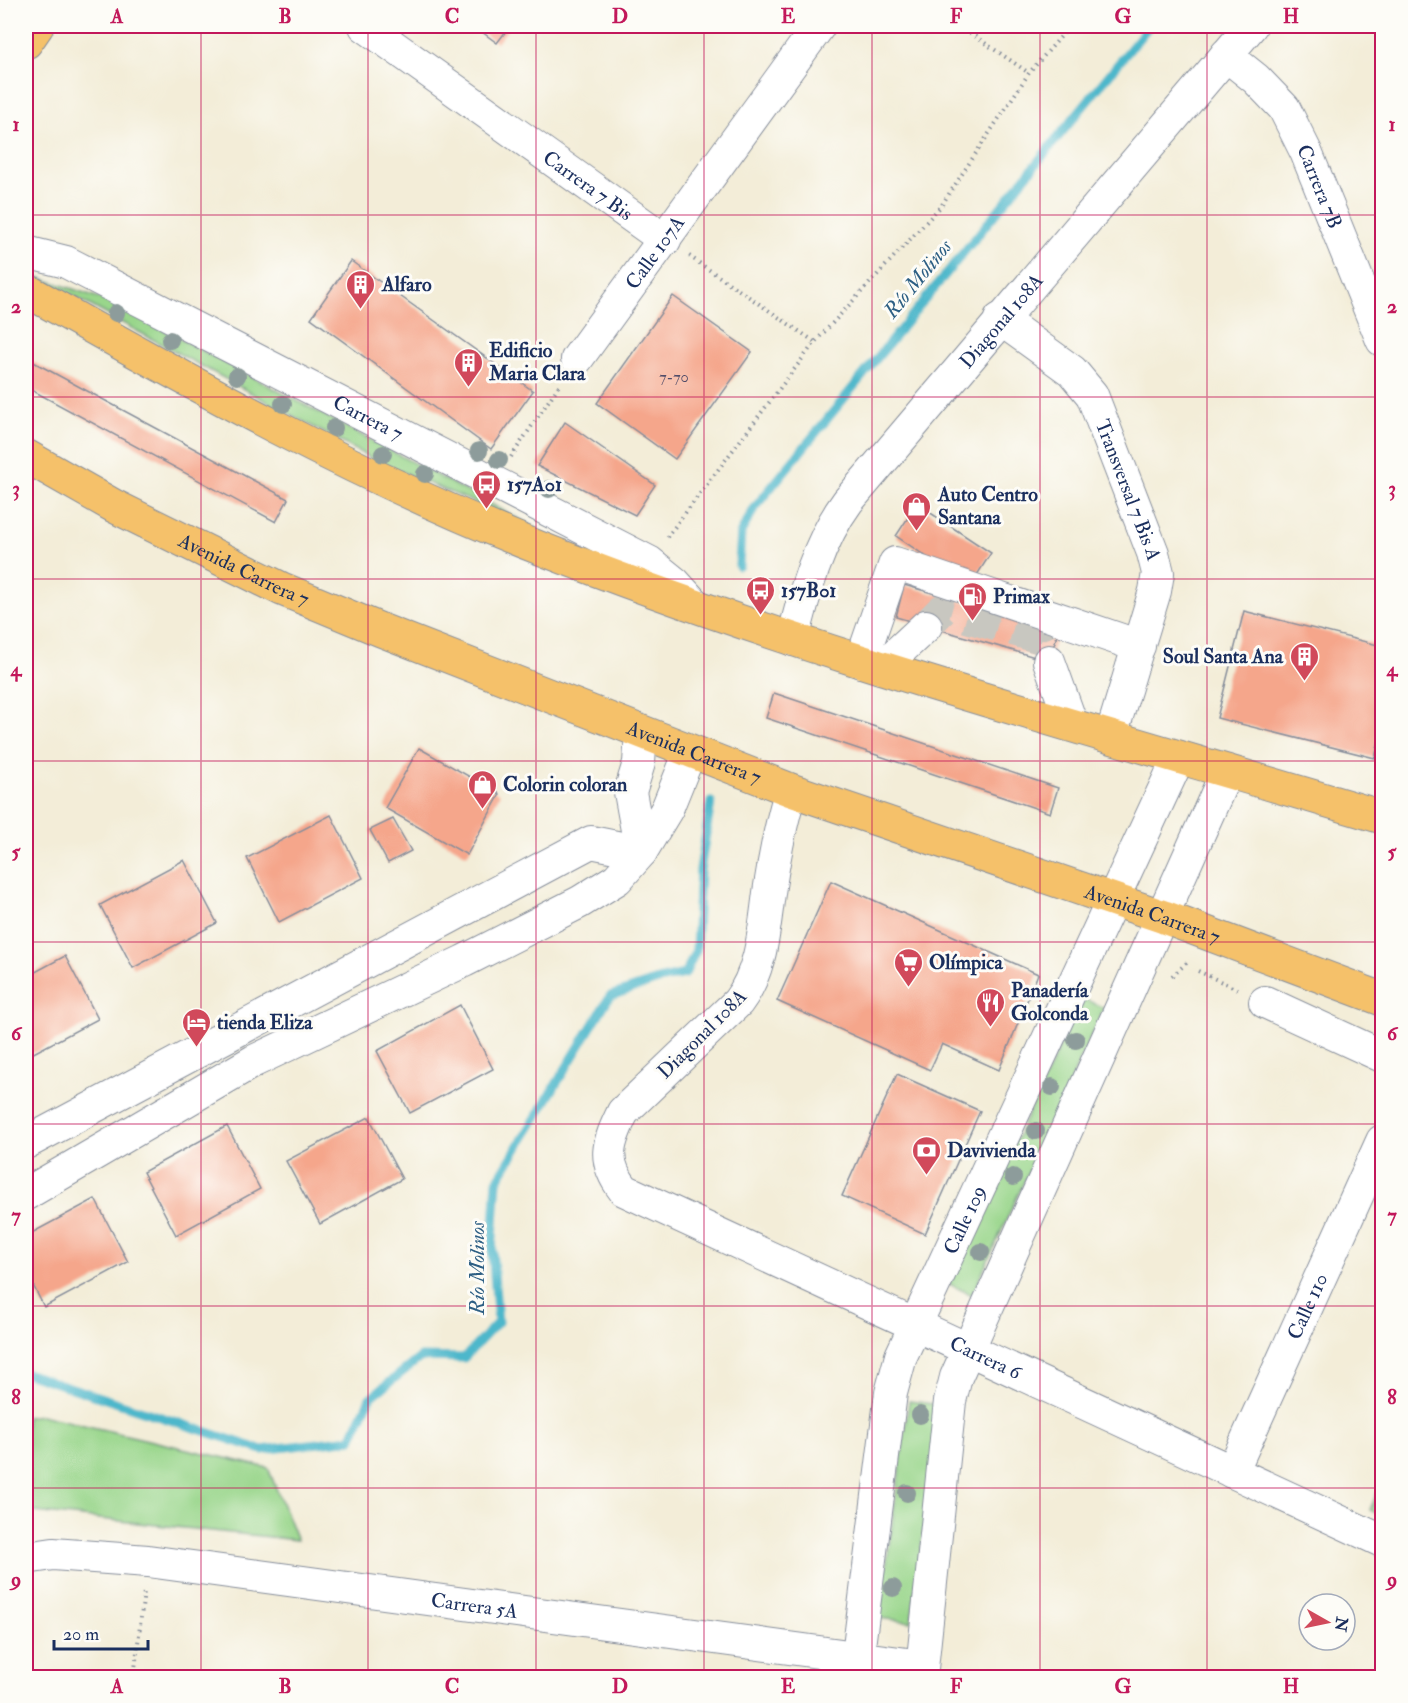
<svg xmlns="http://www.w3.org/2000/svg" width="1408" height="1703" viewBox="0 0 1408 1703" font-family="'IM FELL Double Pica',serif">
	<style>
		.green { fill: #99d68b; stroke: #5a8274; stroke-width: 1.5 }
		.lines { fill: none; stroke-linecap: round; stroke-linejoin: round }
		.stream { stroke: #4eb7cb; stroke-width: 9 }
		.building { fill: #f5a68b }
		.minor-tunnel { stroke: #c8c7c0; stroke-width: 32; stroke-dasharray: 32 16; stroke-linecap: butt }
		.minor-casing { stroke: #878e9b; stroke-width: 34 }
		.major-casing { stroke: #878e9b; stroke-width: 35 }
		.path { stroke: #878e9b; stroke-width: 4; stroke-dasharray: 1.5 4.5; stroke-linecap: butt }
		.minor { stroke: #fff; stroke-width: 32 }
		.major { stroke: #f5c16b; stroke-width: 33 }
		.tree { fill: #8d9c9b }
		.grid { fill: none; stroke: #c2185b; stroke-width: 1.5; stroke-opacity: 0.55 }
		.labels { text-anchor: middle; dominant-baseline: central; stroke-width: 6; stroke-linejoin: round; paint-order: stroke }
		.number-label { font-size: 16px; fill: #524d69 }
		.street-label { font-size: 20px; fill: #1b2f5e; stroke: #fdfcf7 }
		.poi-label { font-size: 20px; font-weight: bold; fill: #1b2f5e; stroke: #fdfcf7; text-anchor: start }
		.water-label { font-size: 21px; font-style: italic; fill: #2d5f84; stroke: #fdfcf7 }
		.neatline { fill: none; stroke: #c2185b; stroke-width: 2 }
		.grid-label { font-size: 20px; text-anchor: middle; font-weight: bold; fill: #c2185b }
	</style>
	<rect width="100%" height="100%" fill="#fdfcf7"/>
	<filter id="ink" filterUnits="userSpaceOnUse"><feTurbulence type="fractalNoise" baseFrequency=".0167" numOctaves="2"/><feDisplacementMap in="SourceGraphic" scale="12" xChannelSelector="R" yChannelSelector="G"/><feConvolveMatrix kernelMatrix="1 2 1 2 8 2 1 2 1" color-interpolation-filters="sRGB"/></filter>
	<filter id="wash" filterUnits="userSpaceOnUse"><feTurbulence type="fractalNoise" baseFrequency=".008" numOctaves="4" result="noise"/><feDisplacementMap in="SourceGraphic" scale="24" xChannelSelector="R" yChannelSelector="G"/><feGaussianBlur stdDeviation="1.35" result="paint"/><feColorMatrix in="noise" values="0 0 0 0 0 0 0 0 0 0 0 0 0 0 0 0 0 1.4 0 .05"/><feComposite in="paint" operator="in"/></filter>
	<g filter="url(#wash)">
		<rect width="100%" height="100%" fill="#f3edd8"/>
		<g class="green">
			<polygon points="38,277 111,302 540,530 376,461"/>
			<polygon points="1082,998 1104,1008 972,1295 949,1284"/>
			<polygon points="909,1401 941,1405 911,1622 879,1618"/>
			<polygon points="41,1415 268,1468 297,1540 26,1511 26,1417"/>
			<polygon points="1382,1481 1382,1516 1370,1510"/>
		</g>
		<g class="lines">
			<g class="stream">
				<polyline points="739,566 741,532 756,506 1149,26"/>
				<polyline points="26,1373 262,1450 351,1439 370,1398 421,1357 464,1358 498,1322 492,1250 497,1181 610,996 658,980 685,974 696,950 700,870 711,802"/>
			</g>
		</g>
		<g id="blocks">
			<g class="building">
				<polygon points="474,26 510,26 497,43"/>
				<polygon points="351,261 533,391 491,449 311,318"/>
				<polygon points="673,296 752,352 675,459 597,403"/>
				<polygon points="26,358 288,499 276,522 26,387"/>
				<polygon points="565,422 655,485 635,515 537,466"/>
				<polygon points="917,504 991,553 970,586 896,536"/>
				<polygon points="904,585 1059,629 1049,661 896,617"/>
				<polygon points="1244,611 1382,646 1382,727 1375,758 1217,718"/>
				<polygon points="774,693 1058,788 1050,813 766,718"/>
				<polygon points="419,748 500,794 467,855 385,808"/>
				<polygon points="331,815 363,878 279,922 247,858"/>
				<polygon points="393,819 411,851 388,863 370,830"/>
				<polygon points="184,860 217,923 133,968 100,905"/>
				<polygon points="831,881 1038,974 999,1070 942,1044 930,1070 777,1001"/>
				<polygon points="65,956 98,1019 26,1057 26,977"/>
				<polygon points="460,1005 493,1069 410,1113 377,1051"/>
				<polygon points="897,1074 980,1111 925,1234 842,1196"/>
				<polygon points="369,1117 402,1179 320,1224 286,1161"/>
				<polygon points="227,1126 260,1189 176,1235 143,1172"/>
				<polygon points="95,1199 128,1262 44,1307 26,1271 26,1236"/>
			</g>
		</g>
	</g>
	<g filter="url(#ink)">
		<use href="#blocks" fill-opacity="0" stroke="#878e9b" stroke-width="1.5"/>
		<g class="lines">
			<polyline class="minor-tunnel" points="926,626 942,610 1041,638 1049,661"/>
			<defs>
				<g id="minor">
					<path id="s1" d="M 365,26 L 665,240"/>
					<path id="s2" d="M 1226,55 L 1256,79 L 1284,108 L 1306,152 L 1382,340"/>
					<path id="s3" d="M 26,252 L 66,262 L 649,562 L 675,583 L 696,606"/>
					<path id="s4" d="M 1000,319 L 1072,371 L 1092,395 L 1153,553 L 1158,573 L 1155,591 L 1111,736"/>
					<path id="s5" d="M 577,359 L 819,26"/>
					<path id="s6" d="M 793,640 C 804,592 819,540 848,501 L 1251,26"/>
					<polyline points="1049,661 1072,725"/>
					<polyline points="861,662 895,563 1139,646"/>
					<polyline points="881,668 926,626"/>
					<path id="s7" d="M 791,790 C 781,822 775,854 770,886 C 764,926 763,969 738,1002 L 623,1112 C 608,1143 601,1160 624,1190 L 1382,1541"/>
					<polyline points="1265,1002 1382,1056"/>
					<polyline points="26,1143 591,842 641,852 630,792 639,763 641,733"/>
					<polyline points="26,1194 254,1061 464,961 580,902 617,879 641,852 667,809 690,752"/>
					<path id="s8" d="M 1232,1472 L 1382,1141"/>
					<path id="s9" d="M 26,1558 L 53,1554 L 148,1561 L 922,1666"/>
					<path id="s10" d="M 855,1678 L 891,1393 L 901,1356 L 1179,757"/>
					<polyline points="921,1678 950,1401 956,1377 1227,771"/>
				</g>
				<g id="major">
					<polyline points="26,42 37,26"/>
					<path d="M 26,290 C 192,384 359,477 537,547 C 812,656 1099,732 1382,817"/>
					<path id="s11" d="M 26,456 L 114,506 L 282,589 L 381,630 L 791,790 L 1164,917 L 1382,999"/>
				</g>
			</defs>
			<use href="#minor" class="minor-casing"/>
			<use href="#major" class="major-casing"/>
			<g class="path">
				<polyline points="960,26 1029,73"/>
				<polyline points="689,256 815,342"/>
				<polyline points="511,457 560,384"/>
				<polyline points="667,537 815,342 941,206 1029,73 1070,26"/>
				<polyline points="1198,971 1237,989"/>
				<polyline points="1172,976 1189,961"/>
				<polyline points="134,1678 144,1591"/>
			</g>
			<use href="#minor" class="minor"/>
			<use href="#major" class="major"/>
		</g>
		<g class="tree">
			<circle cx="116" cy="313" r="9"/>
			<circle cx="170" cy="340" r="9"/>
			<circle cx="237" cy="376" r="9"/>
			<circle cx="283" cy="404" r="9"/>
			<circle cx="334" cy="428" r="9"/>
			<circle cx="479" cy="451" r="9"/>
			<circle cx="383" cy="454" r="9"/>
			<circle cx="499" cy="460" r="9"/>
			<circle cx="425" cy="474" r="9"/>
			<circle cx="549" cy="489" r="9"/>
			<circle cx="1076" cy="1040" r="9"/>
			<circle cx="1052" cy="1087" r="9"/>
			<circle cx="1036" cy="1131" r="9"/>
			<circle cx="1013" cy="1177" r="9"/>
			<circle cx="981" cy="1252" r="9"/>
			<circle cx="920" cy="1415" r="9"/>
			<circle cx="907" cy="1493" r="9"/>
			<circle cx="893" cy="1588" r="9"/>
		</g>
	</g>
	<path class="grid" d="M 201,26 L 201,1678M 368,26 L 368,1678M 536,26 L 536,1678M 704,26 L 704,1678M 872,26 L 872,1678M 1040,26 L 1040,1678M 1207,26 L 1207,1678M 26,215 L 1382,215M 26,397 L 1382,397M 26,579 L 1382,579M 26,761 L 1382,761M 26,942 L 1382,942M 26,1124 L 1382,1124M 26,1306 L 1382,1306M 26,1488 L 1382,1488"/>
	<defs>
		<symbol id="building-pin" viewBox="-11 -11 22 30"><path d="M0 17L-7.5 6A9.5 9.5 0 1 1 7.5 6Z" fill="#d1495b" stroke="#fdfcf7"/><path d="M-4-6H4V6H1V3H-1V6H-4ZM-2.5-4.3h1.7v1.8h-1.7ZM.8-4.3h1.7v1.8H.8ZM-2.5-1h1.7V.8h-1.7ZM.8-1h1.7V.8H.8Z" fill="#fff"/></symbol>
		<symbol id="bus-pin" viewBox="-11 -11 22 30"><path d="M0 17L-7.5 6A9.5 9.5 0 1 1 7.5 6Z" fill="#d1495b" stroke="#fdfcf7"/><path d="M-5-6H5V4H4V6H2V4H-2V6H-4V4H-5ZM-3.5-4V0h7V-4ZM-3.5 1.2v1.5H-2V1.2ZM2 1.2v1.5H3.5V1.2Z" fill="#fff"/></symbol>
		<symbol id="shop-pin" viewBox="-11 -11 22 30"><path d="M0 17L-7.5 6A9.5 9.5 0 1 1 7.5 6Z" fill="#d1495b" stroke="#fdfcf7"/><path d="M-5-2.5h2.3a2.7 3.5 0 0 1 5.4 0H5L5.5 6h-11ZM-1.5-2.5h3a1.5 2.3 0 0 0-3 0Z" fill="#fff"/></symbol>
		<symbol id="fuel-pin" viewBox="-11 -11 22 30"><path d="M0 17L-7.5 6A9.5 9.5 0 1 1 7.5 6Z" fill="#d1495b" stroke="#fdfcf7"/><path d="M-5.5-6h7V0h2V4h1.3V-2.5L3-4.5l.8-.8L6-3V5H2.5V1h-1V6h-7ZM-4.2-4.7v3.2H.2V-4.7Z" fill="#fff"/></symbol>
		<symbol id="supermarket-pin" viewBox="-11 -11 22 30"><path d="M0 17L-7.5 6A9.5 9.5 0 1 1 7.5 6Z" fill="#d1495b" stroke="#fdfcf7"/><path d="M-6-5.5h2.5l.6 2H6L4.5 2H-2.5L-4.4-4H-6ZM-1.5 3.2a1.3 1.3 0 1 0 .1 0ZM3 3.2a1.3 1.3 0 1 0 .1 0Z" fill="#fff"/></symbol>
		<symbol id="restaurant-pin" viewBox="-11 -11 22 30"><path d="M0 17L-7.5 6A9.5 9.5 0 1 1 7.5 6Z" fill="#d1495b" stroke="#fdfcf7"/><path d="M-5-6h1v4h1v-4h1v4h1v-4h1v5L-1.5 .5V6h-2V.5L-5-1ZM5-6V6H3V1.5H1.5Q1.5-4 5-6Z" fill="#fff"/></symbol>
		<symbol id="hotel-pin" viewBox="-11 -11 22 30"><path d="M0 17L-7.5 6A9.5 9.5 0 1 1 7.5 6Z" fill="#d1495b" stroke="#fdfcf7"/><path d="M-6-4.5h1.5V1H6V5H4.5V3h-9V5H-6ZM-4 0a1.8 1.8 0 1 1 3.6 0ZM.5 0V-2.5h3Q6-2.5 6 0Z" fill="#fff"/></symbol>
		<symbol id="bank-pin" viewBox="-11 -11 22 30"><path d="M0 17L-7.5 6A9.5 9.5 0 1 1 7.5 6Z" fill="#d1495b" stroke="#fdfcf7"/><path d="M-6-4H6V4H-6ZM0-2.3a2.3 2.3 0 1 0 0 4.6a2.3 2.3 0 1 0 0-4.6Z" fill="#fff"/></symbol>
	</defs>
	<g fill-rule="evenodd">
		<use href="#building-pin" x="344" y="268" width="33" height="45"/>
		<use href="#building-pin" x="452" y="346" width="33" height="45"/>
		<use href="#bus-pin" x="470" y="468" width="33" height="45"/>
		<use href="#shop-pin" x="900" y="490" width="33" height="45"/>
		<use href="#bus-pin" x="744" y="574" width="33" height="45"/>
		<use href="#fuel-pin" x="956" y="580" width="33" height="45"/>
		<use href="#building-pin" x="1288" y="640" width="33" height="45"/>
		<use href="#shop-pin" x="466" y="768" width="33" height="45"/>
		<use href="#supermarket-pin" x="892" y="946" width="33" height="45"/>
		<use href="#restaurant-pin" x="974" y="986" width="33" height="45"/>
		<use href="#hotel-pin" x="180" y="1006" width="33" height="45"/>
		<use href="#bank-pin" x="910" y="1134" width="33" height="45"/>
	</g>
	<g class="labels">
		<g class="number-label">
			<text x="674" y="377">7-70</text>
		</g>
		<g class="street-label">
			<text stroke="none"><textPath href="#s1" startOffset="274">Carrera 7 Bis</textPath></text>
			<text stroke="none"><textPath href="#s2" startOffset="165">Carrera 7B</textPath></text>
			<text stroke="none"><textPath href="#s5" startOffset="132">Calle 107A</textPath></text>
			<text stroke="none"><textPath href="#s6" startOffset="387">Diagonal 108A</textPath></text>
			<text stroke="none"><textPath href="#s3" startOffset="381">Carrera 7</textPath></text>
			<text stroke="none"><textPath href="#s4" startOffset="222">Transversal 7 Bis A</textPath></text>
			<text stroke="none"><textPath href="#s11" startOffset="246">Avenida Carrera 7</textPath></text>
			<text stroke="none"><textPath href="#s11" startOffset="732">Avenida Carrera 7</textPath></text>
			<text stroke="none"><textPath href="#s11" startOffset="1218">Avenida Carrera 7</textPath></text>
			<text transform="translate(702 1034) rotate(-45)">Diagonal 108A</text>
			<text stroke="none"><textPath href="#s10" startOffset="476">Calle 109</textPath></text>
			<text stroke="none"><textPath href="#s8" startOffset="182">Calle 110</textPath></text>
			<text stroke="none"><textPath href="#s7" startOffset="862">Carrera 6</textPath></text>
			<text stroke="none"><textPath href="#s9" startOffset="452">Carrera 5A</textPath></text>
		</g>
		<g class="poi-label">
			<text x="382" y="284">Alfaro</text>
			<text x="489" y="350">Edificio<tspan x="489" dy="23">Maria Clara</tspan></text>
			<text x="507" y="484">157A01</text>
			<text x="938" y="494">Auto Centro<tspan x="938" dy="23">Santana</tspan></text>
			<text x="781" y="590">157B01</text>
			<text x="993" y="596">Primax</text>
			<text x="1283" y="656" text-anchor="end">Soul Santa Ana</text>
			<text x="503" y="784">Colorin coloran</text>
			<text x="929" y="962">Olímpica</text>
			<text x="1011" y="990">Panadería<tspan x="1011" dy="23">Golconda</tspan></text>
			<text x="217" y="1022">tienda Eliza</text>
			<text x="947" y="1150">Davivienda</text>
		</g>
		<g class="water-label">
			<text transform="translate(918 279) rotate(-51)">Río Molinos</text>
			<text transform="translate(477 1268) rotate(-90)">Río Molinos</text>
		</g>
	</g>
	<rect width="1408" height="1703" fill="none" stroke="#fdfcf7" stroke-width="66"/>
	<g transform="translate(1327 1622) rotate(99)"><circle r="28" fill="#fdfcf7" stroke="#a3aaba" stroke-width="1.5"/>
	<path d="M0-4.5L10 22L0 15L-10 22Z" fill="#d1495b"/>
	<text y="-9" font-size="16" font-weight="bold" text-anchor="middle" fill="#1b2f5e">N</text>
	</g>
	<path d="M54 1640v9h94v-9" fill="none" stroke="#1b2f5e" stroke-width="3"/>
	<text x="63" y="1640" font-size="18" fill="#1b2f5e" stroke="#fdfcf7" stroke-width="4.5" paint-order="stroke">20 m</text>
	<rect x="33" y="33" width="1342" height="1637" class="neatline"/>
	<g class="grid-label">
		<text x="117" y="23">A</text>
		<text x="285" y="23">B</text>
		<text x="452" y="23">C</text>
		<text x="620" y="23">D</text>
		<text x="788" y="23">E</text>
		<text x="956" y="23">F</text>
		<text x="1123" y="23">G</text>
		<text x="1291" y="23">H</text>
		<text x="16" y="131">1</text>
		<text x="1392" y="131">1</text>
		<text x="16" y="313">2</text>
		<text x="1392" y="313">2</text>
		<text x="16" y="495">3</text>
		<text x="1392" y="495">3</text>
		<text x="16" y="676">4</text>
		<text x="1392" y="676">4</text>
		<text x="16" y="858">5</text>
		<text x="1392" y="858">5</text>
		<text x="16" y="1040">6</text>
		<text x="1392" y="1040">6</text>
		<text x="16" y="1222">7</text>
		<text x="1392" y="1222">7</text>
		<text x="16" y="1404">8</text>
		<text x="1392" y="1404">8</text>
		<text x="16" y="1586">9</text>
		<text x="1392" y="1586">9</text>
		<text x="117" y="1693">A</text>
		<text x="285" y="1693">B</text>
		<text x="452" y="1693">C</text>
		<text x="620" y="1693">D</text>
		<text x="788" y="1693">E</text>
		<text x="956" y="1693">F</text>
		<text x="1123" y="1693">G</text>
		<text x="1291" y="1693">H</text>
	</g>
</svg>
